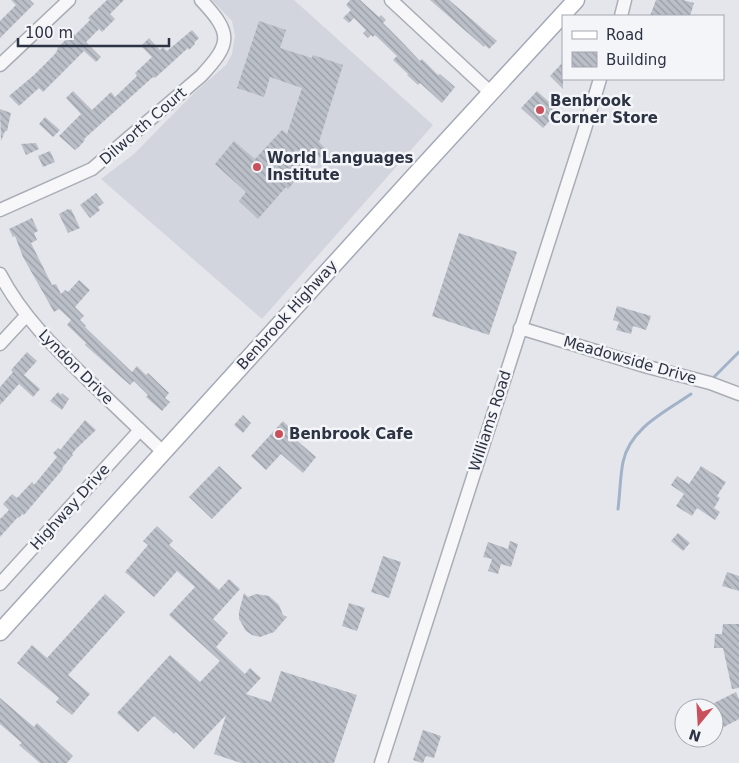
<svg xmlns="http://www.w3.org/2000/svg" width="739" height="763" viewBox="0 0 739 763" font-family="'DejaVu Sans',sans-serif">
	<style>
		.built { fill: #d2d5dd }
		.lines { fill: none; stroke-linecap: round; stroke-linejoin: round }
		.stream { stroke: #a1b2c9; stroke-width: 3 }
		.building { fill: url(#building-back-hatch) }
		.minor-casing { stroke: #a9adb5; stroke-width: 15 }
		.major-casing { stroke: #a4aab6; stroke-width: 19 }
		.minor { stroke: #f7f7f9; stroke-width: 12 }
		.major { stroke: #fff; stroke-width: 16 }
		.poi-dot { fill: #c8515b; stroke: #f4f5f8; stroke-width: 2 }
		.labels { text-anchor: middle; dominant-baseline: central; stroke-width: 5; stroke-linejoin: round; paint-order: stroke }
		.poi-label { font-size: 15px; font-weight: bold; fill: #2c3343; stroke: #f4f5f8; text-anchor: start }
		.street-label { font-size: 15px; fill: #2c3343; stroke: #f4f5f8 }
	</style>
	<defs>
		<pattern id="building-back-hatch" width="6" height="6" patternUnits="userSpaceOnUse" patternTransform="scale(1.25)"><rect width="6" height="6" fill="#bbbfc8"/><path d="M-1 5l2 2M0 0l6 6M5-1l2 2" fill="none" stroke="#989ca4"/></pattern>
	</defs>
	<rect width="100%" height="100%" fill="#e4e6eb"/>
	<polygon class="built" points="212,0 294,0 433,125 262,319 101,179 134,154 194,93 226,65 232,54 235,35 232,21"/>
	<g class="lines">
		<g class="stream">
			<polyline points="714,377 739,352"/>
			<path d="M 618,509 C 620,494 620,477 623,462 C 630,428 665,412 691,394"/>
		</g>
	</g>
	<g class="building">
		<polygon points="11,0 30,0 34,4 0,38 0,21 16,5"/>
		<polygon points="107,0 124,0 110,14 115,19 102,32 99,29 86,42 101,57 96,62 84,51 43,92 39,88 19,106 9,96 34,75 55,54 58,49 57,48 73,33 75,35 90,20 88,18"/>
		<polygon points="350,0 360,0 379,17 381,15 386,20 383,23 402,42 420,61 422,59 438,75 440,74 455,87 442,103 420,83 418,85 407,75 408,74 393,60 397,56 375,35 373,37 371,35 368,38 363,33 366,30 354,18 349,23 343,18 351,10 346,5"/>
		<polygon points="430,0 449,0 497,41 489,49 485,45 484,47"/>
		<polygon points="656,0 683,0 694,3 690,16 650,16"/>
		<polygon points="259,21 286,30 280,48 312,58 313,55 343,65 319,142 327,150 320,158 317,156 288,189 286,187 258,219 239,201 246,192 215,164 234,141 255,159 282,130 287,134 302,88 270,77 264,97 237,88"/>
		<polygon points="192,30 199,38 194,43 195,44 189,50 188,48 155,78 153,77 84,139 85,140 79,147 75,150 59,136 81,114 66,98 73,91 92,110 111,92 115,97 137,76 135,73 152,57 141,46 149,38 160,50 163,47 167,51"/>
		<polygon points="563,62 563,89 550,76"/>
		<polygon points="537,91 559,111 543,128 521,108"/>
		<polygon points="0,109 11,113 7,131 5,131 1,141"/>
		<polygon points="45,117 60,130 53,137 39,124"/>
		<polygon points="36,143 39,149 26,155 21,144"/>
		<polygon points="50,151 55,162 43,167 38,156"/>
		<polygon points="96,193 104,203 98,207 100,210 90,218 80,205"/>
		<polygon points="68,209 69,210 71,209 80,228 68,233 59,214"/>
		<polygon points="32,218 38,231 34,233 37,240 31,243 52,285 56,284 61,294 65,290 68,292 79,280 90,290 75,307 84,316 80,320 86,326 85,327 132,372 137,366 146,375 148,373 169,393 165,398 170,402 162,411 146,397 148,395 134,381 130,385 85,345 86,343 67,325 71,320 59,309 54,312 23,257 15,236 13,237 9,229"/>
		<polygon points="459,233 517,252 489,335 432,316"/>
		<polygon points="617,306 651,316 646,330 633,326 631,334 616,330 619,322 613,320"/>
		<polygon points="27,352 37,361 24,375 40,389 33,397 19,384 0,405 0,387 13,372 11,370"/>
		<polygon points="58,392 61,395 62,393 69,399 62,410 50,401"/>
		<polygon points="243,415 251,423 243,433 234,425"/>
		<polygon points="85,420 96,430 76,449 72,454 73,455 62,468 63,469 29,509 24,515 22,514 19,518 18,517 0,537 0,519 9,510 3,504 12,494 17,498 32,482 34,485 57,457 53,453 58,448 60,450"/>
		<polygon points="283,421 298,436 295,439 316,457 303,473 281,454 266,470 251,456"/>
		<polygon points="219,466 242,488 212,519 189,497"/>
		<polygon points="701,466 726,482 717,496 720,498 714,508 720,512 715,520 697,508 692,516 676,506 684,494 671,485 677,476 689,484"/>
		<polygon points="157,526 173,541 169,545 219,590 229,579 240,589 213,619 228,633 216,647 245,674 250,668 261,678 246,694 271,702 281,671 357,695 334,763 241,763 214,754 226,715 194,749 176,732 174,734 154,716 138,732 117,713 170,655 200,682 220,661 169,615 195,587 177,571 154,597 125,572 148,545 143,541"/>
		<polygon points="678,533 690,543 683,551 671,541"/>
		<polygon points="510,541 518,544 511,567 501,564 498,574 488,571 492,559 483,557 488,542 508,549"/>
		<polygon points="383,556 401,562 389,598 371,592"/>
		<polygon points="727,572 739,576 739,591 722,586"/>
		<polygon points="244,593 248,597 256,594 269,596 279,605 283,615 287,617 274,632 260,637 252,635 246,631 239,619 239,612"/>
		<polygon points="105,594 125,612 68,675 90,694 72,715 56,702 59,698 17,663 32,645 47,658"/>
		<polygon points="349,603 365,608 357,631 342,626"/>
		<polygon points="723,624 739,624 739,688 732,689 723,648 714,648 715,634 722,634"/>
		<polygon points="736,692 739,699 739,719 722,728 719,720 714,722 714,703"/>
		<polygon points="0,698 34,727 37,723 73,756 67,763 40,763 19,745 22,743 0,724"/>
		<polygon points="423,730 441,736 434,758 426,756 423,763 422,763 413,760"/>
	</g>
	<g class="lines">
		<defs>
			<g id="minor">
				<polyline points="391,0 491,93"/>
				<polyline points="621,16 625,0"/>
				<polyline points="0,65 69,0"/>
				<path d="M 0,210 L 92,169 L 201,76 C 232,43 232,33 201,0"/>
				<path d="M 0,274 C 22,316 54,347 88,380 C 113,404 138,428 163,452"/>
				<polyline points="520,328 648,367 710,383 739,394"/>
				<polyline points="0,344 26,316"/>
				<polyline points="0,584 140,430"/>
				<polyline points="381,763 584,132 600,79"/>
			</g>
			<polyline id="major" points="0,632 417,173 576,0"/>
		</defs>
		<use href="#minor" class="minor-casing"/>
		<use href="#major" class="major-casing"/>
		<use href="#minor" class="minor"/>
		<use href="#major" class="major"/>
	</g>
	<g class="poi-dot">
		<circle cx="540" cy="110" r="5"/>
		<circle cx="257" cy="167" r="5"/>
		<circle cx="279" cy="434" r="5"/>
	</g>
	<g class="labels">
		<g class="poi-label">
			<text x="550" y="101">Benbrook<tspan x="550" dy="17">Corner Store</tspan></text>
			<text x="267" y="158">World Languages<tspan x="267" dy="17">Institute</tspan></text>
			<text x="289" y="434">Benbrook Cafe</text>
		</g>
		<g class="street-label">
			<text transform="translate(143 126) rotate(-41)">Dilworth Court</text>
			<text transform="translate(287 315) rotate(-48)">Benbrook Highway</text>
			<text transform="translate(630 360) rotate(16)">Meadowside Drive</text>
			<text transform="translate(76 367) rotate(45)">Lyndon Drive</text>
			<text transform="translate(490 421) rotate(-72)">Williams Road</text>
			<text transform="translate(70 507) rotate(-48)">Highway Drive</text>
		</g>
	</g>
	<rect x="562" y="15" width="162" height="65" fill="#f4f5f8" stroke="#a4a7b0"/>
	<rect x="572" y="31" width="25" height="8" fill="#ffffff" stroke="#a4a7b0"/>
	<text x="606" y="40" font-size="15" fill="#2c3343">Road</text>
	<rect x="572" y="52" width="25" height="15" fill="url(#building-back-hatch)" stroke="#a4a7b0"/>
	<text x="606" y="65" font-size="15" fill="#2c3343">Building</text>
	<g transform="translate(699 723) rotate(198)"><circle r="24" fill="#f4f5f8" stroke="#a4a7b0"/>
	<path d="M0-4L9 19L0 12L-9 19Z" fill="#c8515b"/>
	<text y="-8" font-size="14" font-weight="bold" text-anchor="middle" fill="#2c3343">N</text>
	</g>
	<path d="M18 38v8h151v-8" fill="none" stroke="#2c3343" stroke-width="2.5"/>
	<text x="25" y="38" font-size="15" fill="#2c3343" stroke="#f4f5f8" stroke-width="4" paint-order="stroke">100 m</text>
</svg>
